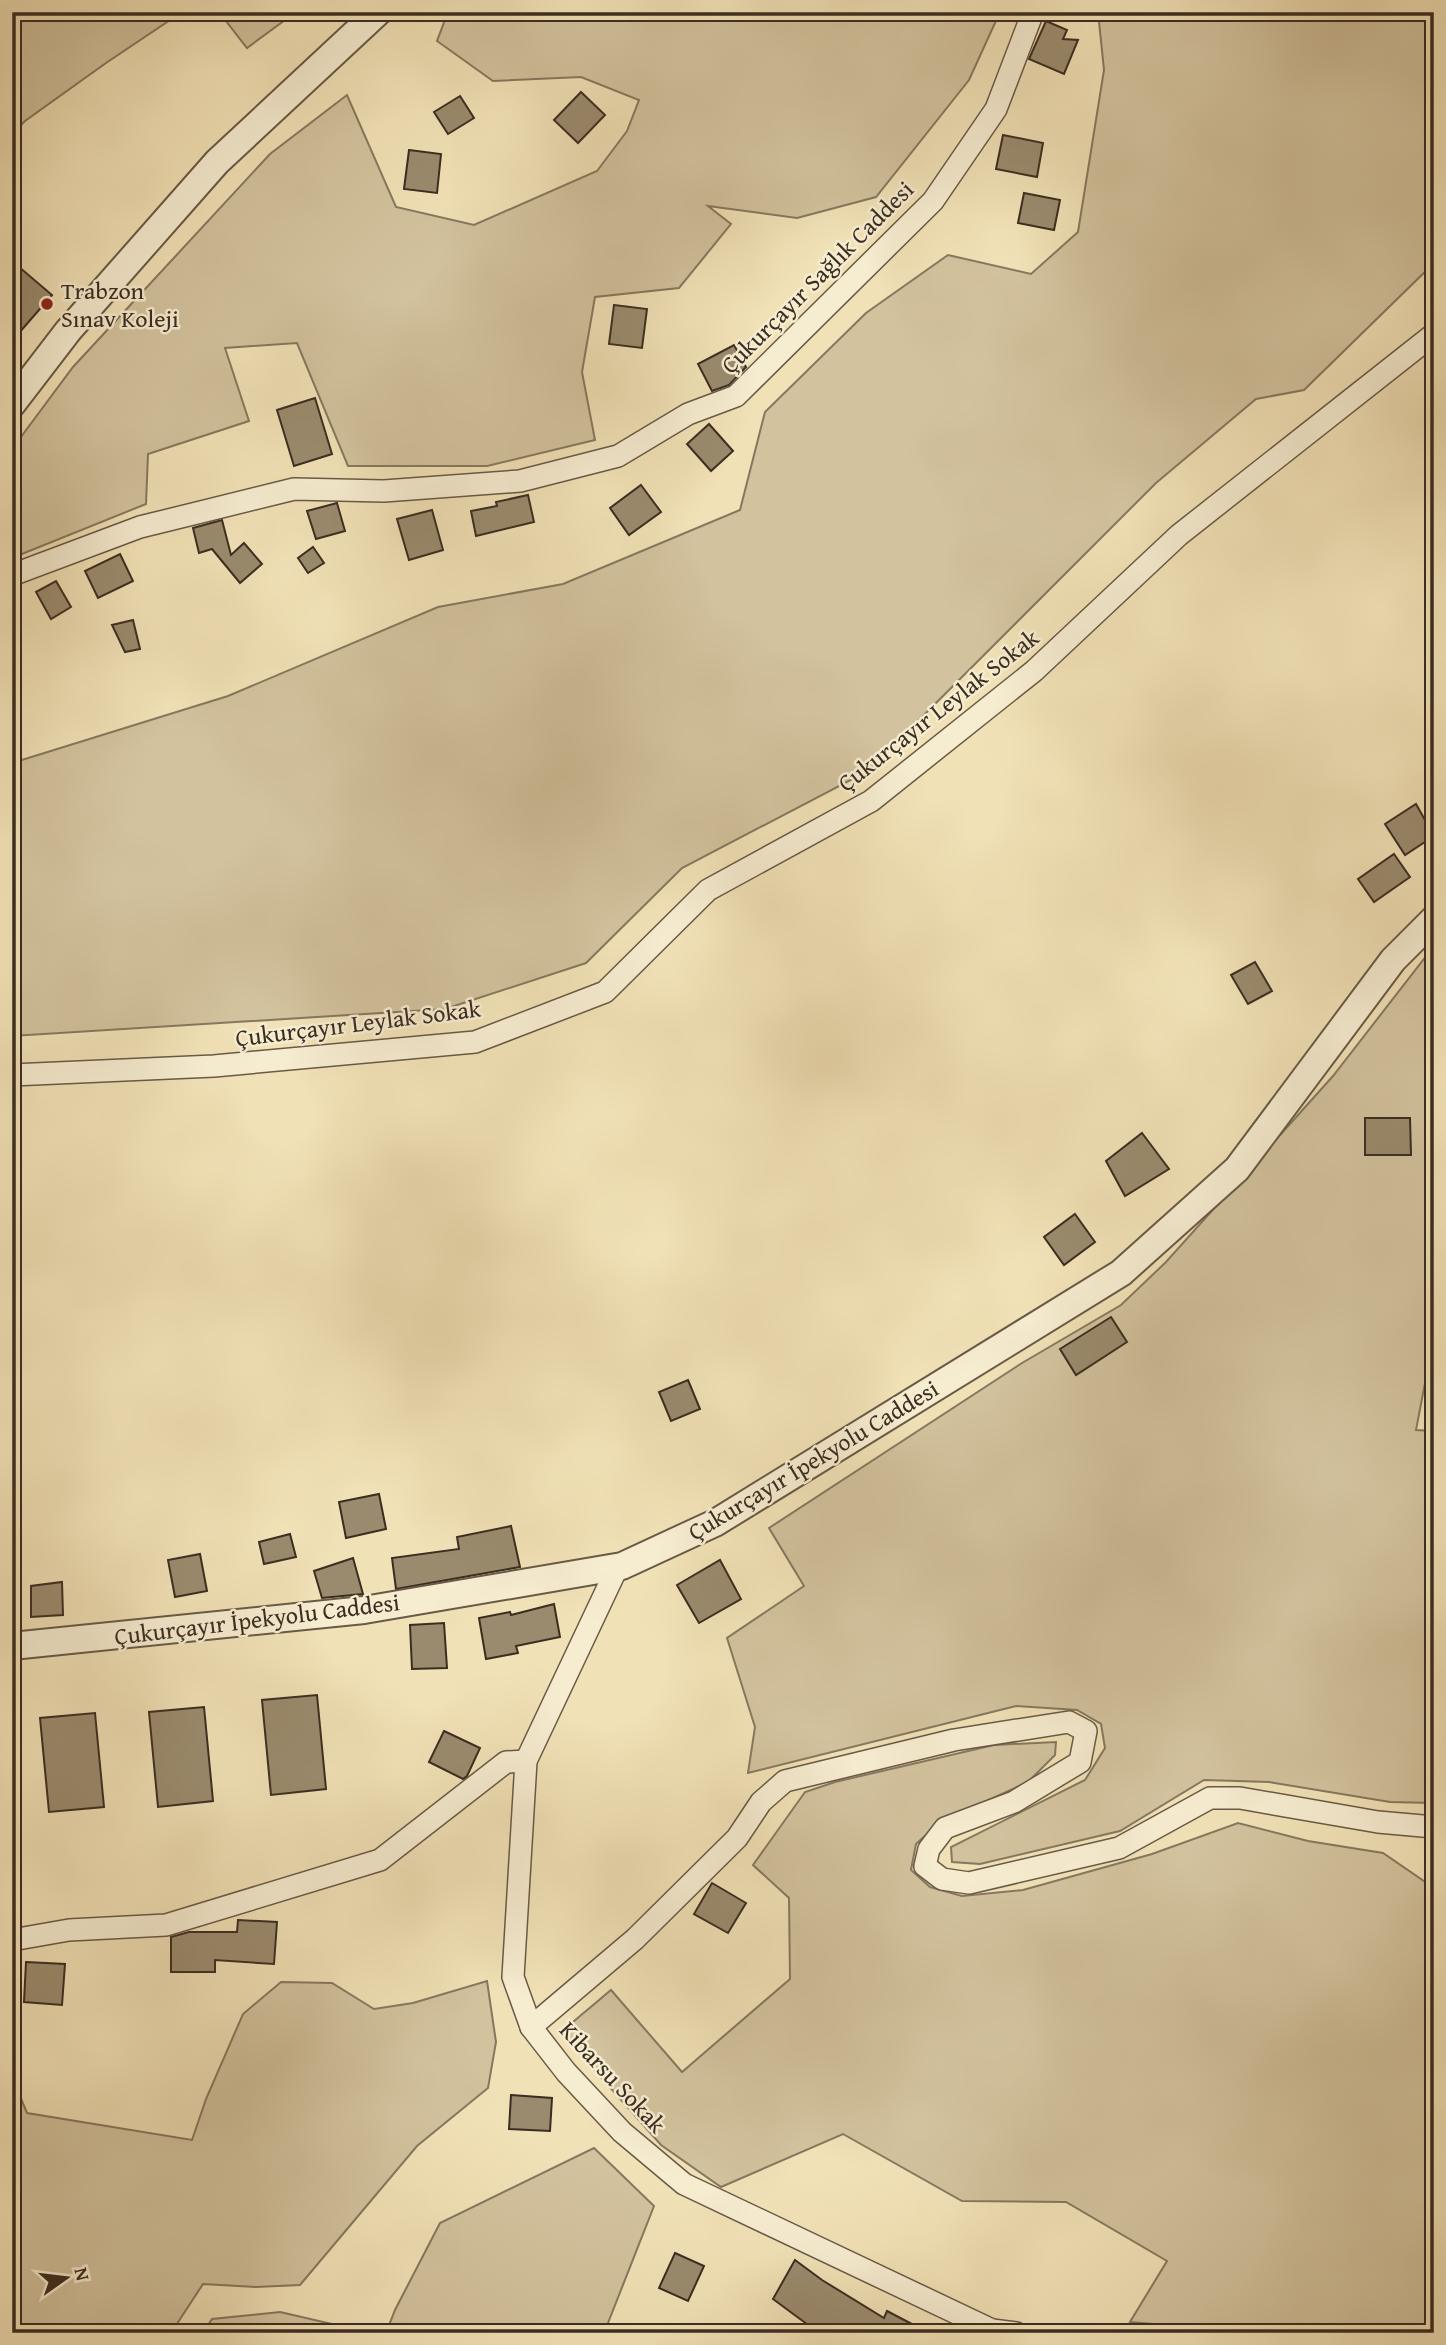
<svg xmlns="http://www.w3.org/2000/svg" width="1446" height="2345" viewBox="0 0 1446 2345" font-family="'Gentium Book Plus',serif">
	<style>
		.green { fill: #d2c29d; stroke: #86785f; stroke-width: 2 }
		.building { fill: #9a8b6e; stroke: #3b2d21; stroke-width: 2 }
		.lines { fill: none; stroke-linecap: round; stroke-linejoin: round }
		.minor-casing { stroke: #685a46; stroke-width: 24 }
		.tertiary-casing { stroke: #685a46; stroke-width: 30 }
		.path { stroke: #3b2d21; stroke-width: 3.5; stroke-dasharray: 2 3.5; stroke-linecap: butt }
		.minor { stroke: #f6ecd0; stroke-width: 21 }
		.tertiary { stroke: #f6ecd0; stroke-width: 26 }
		.poi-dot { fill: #8f2418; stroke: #f6ecd0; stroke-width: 2.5 }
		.labels { text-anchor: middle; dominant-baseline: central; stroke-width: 5; stroke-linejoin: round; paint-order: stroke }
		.street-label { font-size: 24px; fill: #3b2d21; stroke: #f6ecd0 }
		.poi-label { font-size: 24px; fill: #3b2d21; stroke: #f6ecd0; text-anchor: start }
	</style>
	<rect width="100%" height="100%" fill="#f1e1b6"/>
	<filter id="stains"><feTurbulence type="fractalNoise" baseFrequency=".00286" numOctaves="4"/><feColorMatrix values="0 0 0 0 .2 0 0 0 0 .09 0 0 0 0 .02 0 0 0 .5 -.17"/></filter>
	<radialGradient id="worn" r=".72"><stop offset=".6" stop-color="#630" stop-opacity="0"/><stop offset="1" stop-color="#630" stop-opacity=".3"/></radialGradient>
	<g class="green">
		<polygon points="26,12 182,12 106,63 25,121 12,134 12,25"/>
		<polygon points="219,12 296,12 247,48"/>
		<polygon points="448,12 1000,12 969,80 876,197 797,218 708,206 731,224 679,288 595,297 582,372 595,440 487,466 348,466 297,343 225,348 249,421 148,454 146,504 12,558 12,449 73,367 270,154 347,95 396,207 474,225 597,171 627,131 639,100 581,77 493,81 437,41"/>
		<polygon points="1098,12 1434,12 1434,263 1304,390 1256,399 1156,483 868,771 682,868 586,963 445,1009 12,1036 12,763 228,696 438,607 563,584 740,510 765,412 866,313 948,255 1031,274 1078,232 1104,70"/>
		<polygon points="1434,946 1434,1336 1416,1430 1434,1431 1434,1803 1390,1802 1269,1782 1204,1780 1120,1831 980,1864 952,1862 951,1847 1085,1780 1105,1748 1101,1724 1077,1710 1016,1706 748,1773 755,1727 727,1638 804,1586 769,1528 1022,1363 1121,1305 1166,1262 1333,1076"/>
		<polygon points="1056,1742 1055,1755 1028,1782 940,1822 916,1844 911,1870 930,1887 962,1896 1023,1890 1152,1854 1238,1823 1308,1841 1383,1853 1434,1888 1434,2333 1261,2333 1130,2322 1167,2261 1066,2202 962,2201 843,2134 721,2187 661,2145 561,2032 611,1990 682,2072 790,1979 789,1898 753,1865 805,1792 835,1782 994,1745"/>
		<polygon points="487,1981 496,2042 488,2088 417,2146 300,2285 256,2287 203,2284 171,2333 12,2333 12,2077 27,2113 192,2140 206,2099 243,2014 281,1982 332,1983 374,2009 413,2003"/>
		<polygon points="594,2148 654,2206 608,2323 616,2333 386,2333 395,2310 440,2223"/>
		<polygon points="280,2312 345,2327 345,2333 203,2333 212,2319"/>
	</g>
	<g class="building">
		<polygon points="1046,21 1067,30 1063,39 1078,40 1064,74 1029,59"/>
		<polygon points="581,92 605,115 578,143 554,120"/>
		<polygon points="460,96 474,118 448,134 434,112"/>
		<polygon points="1003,135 1043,143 1037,177 996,169"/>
		<polygon points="409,150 441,154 437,193 404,189"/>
		<polygon points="1024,193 1060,200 1054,230 1018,223"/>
		<polygon points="12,261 52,295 12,341"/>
		<polygon points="614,305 647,309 642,348 609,344"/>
		<polygon points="734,345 746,367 729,385 712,391 698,364"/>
		<polygon points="315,398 332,454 294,466 277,410"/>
		<polygon points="709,424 733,451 711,471 687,444"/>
		<polygon points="641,485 661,512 629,535 610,508"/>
		<polygon points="528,495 534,522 476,536 471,511 497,506 496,502"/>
		<polygon points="337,503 345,531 316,539 307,511"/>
		<polygon points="432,510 443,550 409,560 397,519"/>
		<polygon points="222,520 231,555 244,543 262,564 240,583 212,549 199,553 193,528"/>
		<polygon points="313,547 324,563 308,573 298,558"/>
		<polygon points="120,554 133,581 98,598 85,571"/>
		<polygon points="56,581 71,607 51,619 36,592"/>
		<polygon points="133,620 140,649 125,652 112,625"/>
		<polygon points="1416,804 1434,836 1405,855 1385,824"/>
		<polygon points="1394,854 1410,877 1374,902 1358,879"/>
		<polygon points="1255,962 1272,991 1248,1004 1231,975"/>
		<polygon points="1365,1118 1410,1118 1411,1155 1365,1155"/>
		<polygon points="1142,1133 1169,1169 1125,1196 1106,1161"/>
		<polygon points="1075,1214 1095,1242 1064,1265 1044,1237"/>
		<polygon points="1111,1317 1127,1342 1076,1375 1060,1349"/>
		<polygon points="688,1380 700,1409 671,1421 659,1392"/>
		<polygon points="379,1494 386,1529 346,1538 339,1502"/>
		<polygon points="511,1526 520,1567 396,1589 392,1558 459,1549 457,1537"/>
		<polygon points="290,1534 296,1557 264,1564 259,1542"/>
		<polygon points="200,1554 207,1591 175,1597 168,1560"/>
		<polygon points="353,1558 363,1594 322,1598 314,1571"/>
		<polygon points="720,1560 741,1599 699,1623 677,1585"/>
		<polygon points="62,1582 63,1615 31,1617 31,1586"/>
		<polygon points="554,1604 560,1637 516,1646 518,1653 486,1659 479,1618 510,1612 511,1615"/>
		<polygon points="444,1623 447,1668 412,1669 410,1625"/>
		<polygon points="317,1695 326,1789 271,1795 262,1700"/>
		<polygon points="204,1707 213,1801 158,1807 149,1712"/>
		<polygon points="95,1713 104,1807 49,1812 40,1718"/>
		<polygon points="444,1731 480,1748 467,1776 463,1779 429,1762"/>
		<polygon points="712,1883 746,1903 728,1933 694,1914"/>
		<polygon points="238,1920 277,1922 274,1964 215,1960 215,1972 171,1972 171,1937 189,1932 237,1932"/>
		<polygon points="26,1962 65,1964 62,2005 24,2002"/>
		<polygon points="511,2095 552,2098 550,2131 509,2129"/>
		<polygon points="675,2253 704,2266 688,2301 659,2288"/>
		<polygon points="795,2260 822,2280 884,2318 887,2311 929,2333 819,2333 773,2299"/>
	</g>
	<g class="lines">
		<defs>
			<g id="minor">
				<polyline points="12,575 140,527 294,489 384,491 520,481 618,456 688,414 736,396 933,201 996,109 1033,12"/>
				<polyline points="12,1075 214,1066 475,1042 605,992 708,890 871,801 1034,671 1179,535 1434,334"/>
				<polyline points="618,1566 526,1761 513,1977 531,2027 566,2072 622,2132 684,2184 992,2330 1016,2333"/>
				<polyline points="12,1940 69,1930 166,1925 380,1860 506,1762 526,1761"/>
				<polyline points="531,2027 635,1939 737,1838 761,1802 785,1781 954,1740 1069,1722 1086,1731 1080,1762 1014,1802 945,1828 929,1849 925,1866 942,1879 969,1883 1119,1848 1210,1798 1240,1798 1378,1822 1434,1827"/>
			</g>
			<g id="tertiary">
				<polyline points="12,404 68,331 217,162 378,12"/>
				<polyline points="12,1646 364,1610 622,1566 715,1523 1121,1273 1237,1169 1393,960 1434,919"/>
			</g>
		</defs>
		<use href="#minor" class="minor-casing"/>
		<use href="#tertiary" class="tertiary-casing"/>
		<polyline class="path" points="1426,1848 1434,1853"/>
		<use href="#minor" class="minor"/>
		<use href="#tertiary" class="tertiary"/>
	</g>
	<circle class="poi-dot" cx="47" cy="304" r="7"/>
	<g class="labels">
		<g class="street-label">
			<text transform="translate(817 277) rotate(-45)">Çukurçayır Sağlık Caddesi</text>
			<text transform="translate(938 710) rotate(-38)">Çukurçayır Leylak Sokak</text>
			<text transform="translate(358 1023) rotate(-7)">Çukurçayır Leylak Sokak</text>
			<text transform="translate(813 1460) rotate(-31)">Çukurçayır İpekyolu Caddesi</text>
			<text transform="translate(257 1619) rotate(-7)">Çukurçayır İpekyolu Caddesi</text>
			<text transform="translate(613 2077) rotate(47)">Kibarsu Sokak</text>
		</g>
		<g class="poi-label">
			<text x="61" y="290">Trabzon<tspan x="61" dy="28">Sınav Koleji</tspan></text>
		</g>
	</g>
	<rect width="1446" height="2345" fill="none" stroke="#f1e1b6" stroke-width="42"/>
	<rect x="14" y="14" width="1418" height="2317" fill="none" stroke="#3b2d21" stroke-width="3.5"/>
	<rect x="21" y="21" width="1404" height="2303" fill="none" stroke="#3b2d21" stroke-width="2"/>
	<g transform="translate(66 2278) rotate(76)" stroke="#f6ecd0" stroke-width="5" paint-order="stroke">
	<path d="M0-5L12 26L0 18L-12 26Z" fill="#3b2d21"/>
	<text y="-10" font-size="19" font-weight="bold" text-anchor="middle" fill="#3b2d21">N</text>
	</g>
	<rect width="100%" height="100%" filter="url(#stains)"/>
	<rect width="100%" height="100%" fill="url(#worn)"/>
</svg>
